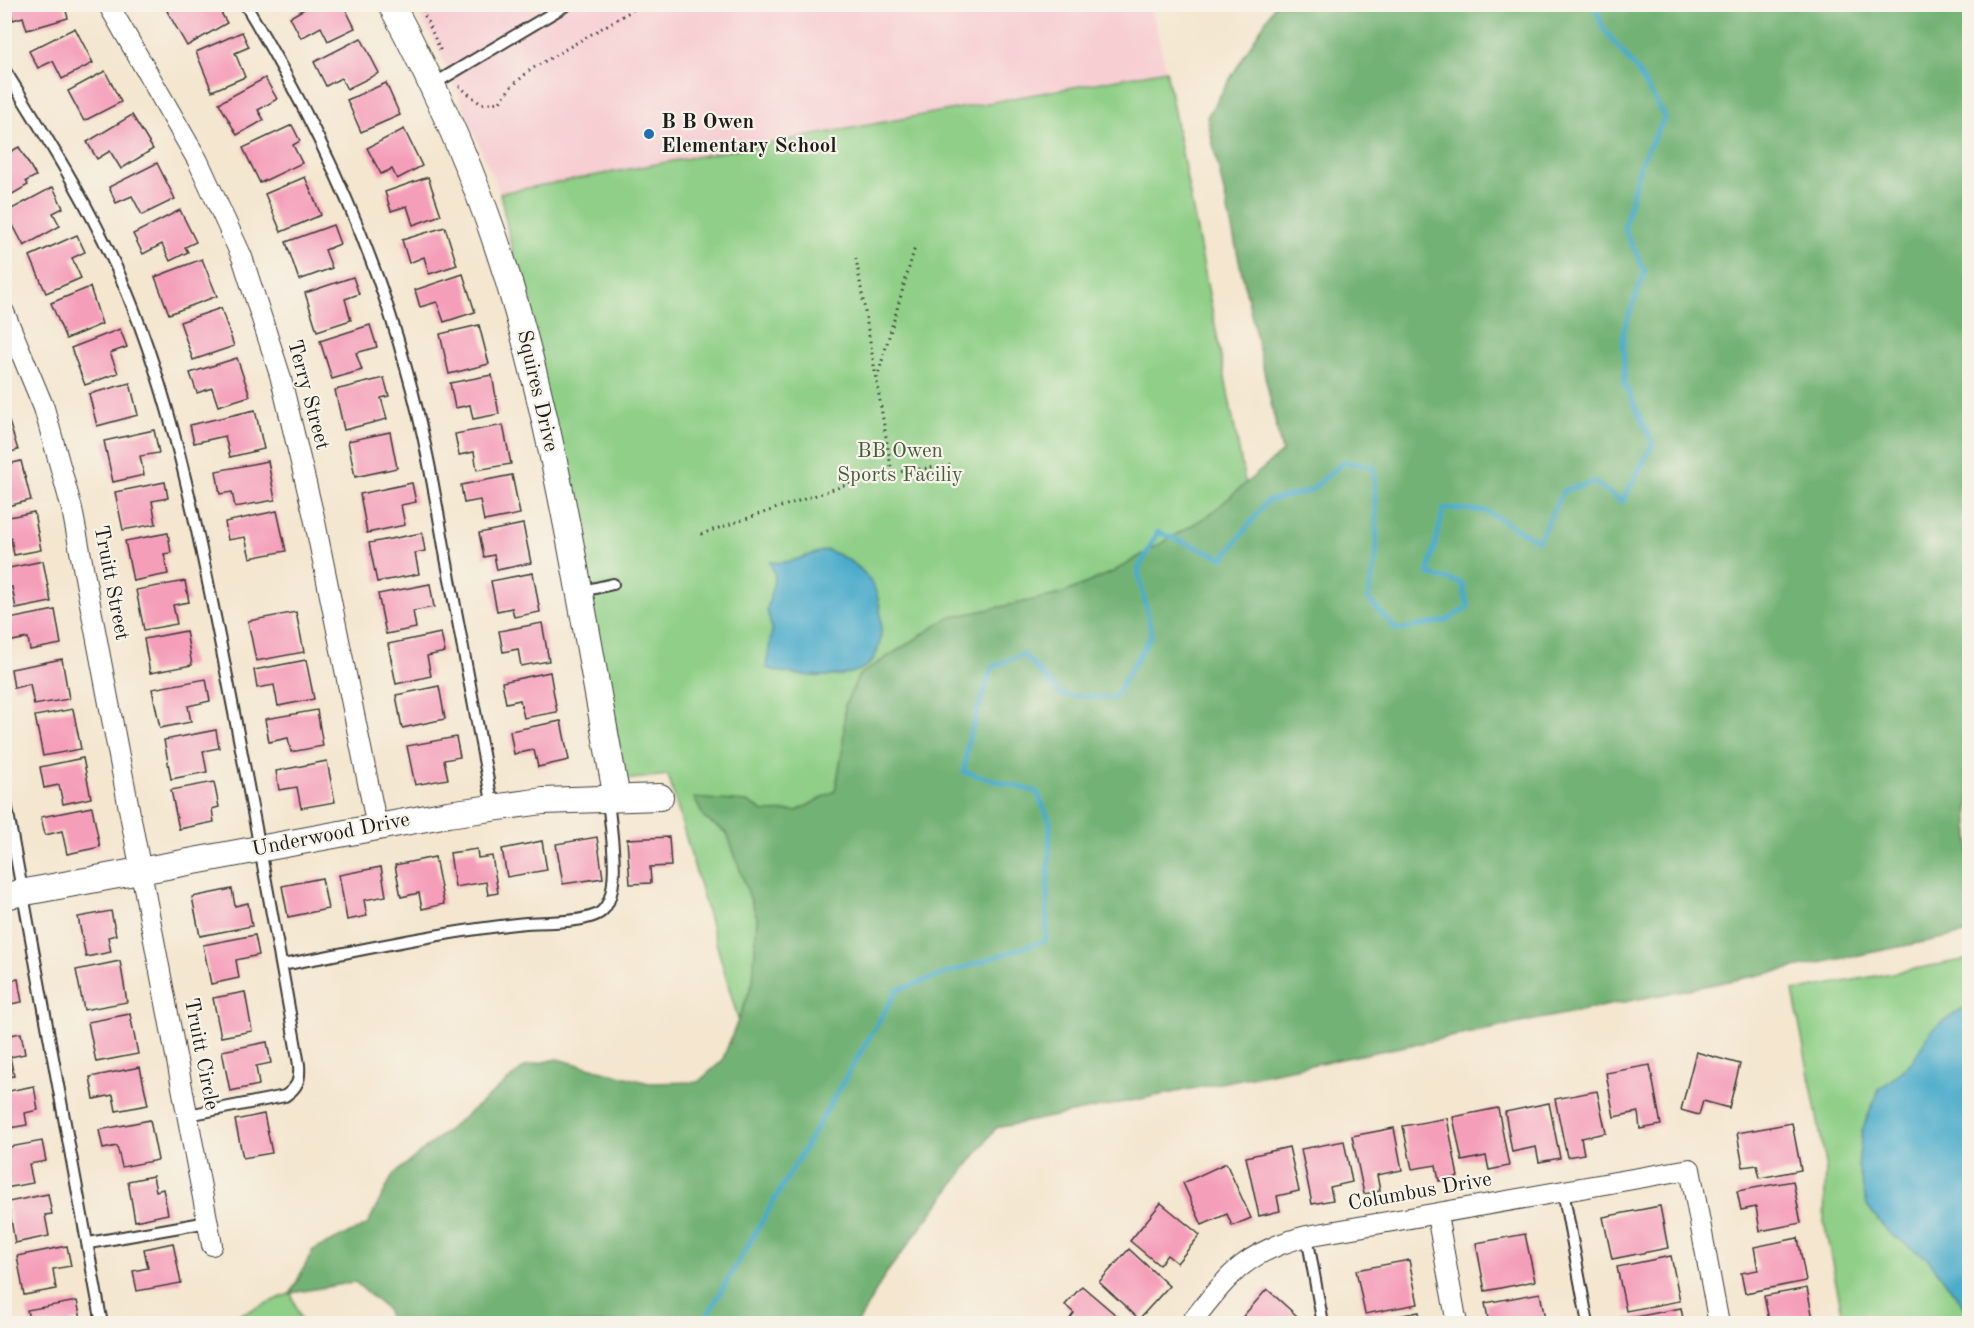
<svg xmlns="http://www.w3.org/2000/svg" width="1974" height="1328" viewBox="0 0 1974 1328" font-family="'Old Standard TT',serif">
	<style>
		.built { fill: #f7cfd3 }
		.green { fill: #8fcf87; stroke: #567652; stroke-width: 1.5 }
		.forest { fill: #73b274; stroke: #486748; stroke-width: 1.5 }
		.water { fill: #4caccb; stroke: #346474; stroke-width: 1.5 }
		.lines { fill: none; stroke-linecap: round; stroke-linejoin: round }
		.stream { stroke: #4caccb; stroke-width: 5 }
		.building { fill: #f59eba }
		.service-casing { stroke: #3c3a37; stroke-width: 14 }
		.minor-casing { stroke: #3c3a37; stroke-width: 22 }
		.tertiary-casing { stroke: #3c3a37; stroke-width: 28 }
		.path { stroke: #3c3a37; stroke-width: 3; stroke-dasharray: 1.5 4.5; stroke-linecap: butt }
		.service { stroke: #fff; stroke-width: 10 }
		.minor { stroke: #fff; stroke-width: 20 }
		.tertiary { stroke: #fff; stroke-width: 26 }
		.poi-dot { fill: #1f6fb2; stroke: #f7f3e8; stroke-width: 2 }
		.labels { text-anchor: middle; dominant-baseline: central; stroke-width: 4.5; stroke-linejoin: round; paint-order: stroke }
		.poi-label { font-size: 21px; font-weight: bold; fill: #1c1c1c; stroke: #f7f3e8; text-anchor: start }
		.street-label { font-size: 21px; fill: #1c1c1c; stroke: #f7f3e8 }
		.park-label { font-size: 21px; fill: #445b41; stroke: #f7f3e8 }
	</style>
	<rect width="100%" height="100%" fill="#f7f3e8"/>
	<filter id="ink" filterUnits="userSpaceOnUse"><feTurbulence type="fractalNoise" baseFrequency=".0167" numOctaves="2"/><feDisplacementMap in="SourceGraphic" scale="12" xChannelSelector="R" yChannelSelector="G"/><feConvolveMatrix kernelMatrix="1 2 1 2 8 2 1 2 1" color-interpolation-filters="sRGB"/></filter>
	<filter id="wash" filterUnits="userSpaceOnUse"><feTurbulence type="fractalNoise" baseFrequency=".008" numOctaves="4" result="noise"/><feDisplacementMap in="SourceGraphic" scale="24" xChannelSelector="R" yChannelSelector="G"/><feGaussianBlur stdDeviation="1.35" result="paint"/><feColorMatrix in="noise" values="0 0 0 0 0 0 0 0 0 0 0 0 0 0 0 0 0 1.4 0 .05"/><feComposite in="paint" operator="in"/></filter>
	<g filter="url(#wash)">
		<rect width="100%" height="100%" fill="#f4e6cf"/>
		<polygon class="built" points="414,5 1151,5 1166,70 500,193 439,50"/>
		<g class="green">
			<polygon points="1166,70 1348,1018 769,1127 668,775 625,780 500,193"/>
			<polygon points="1969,959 1969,1323 1844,1323 1824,1222 1826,1164 1793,991"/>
			<polygon points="291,1293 302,1323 220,1323"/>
		</g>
		<polygon class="forest" points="1275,5 1969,5 1969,933 996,1128 885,1275 858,1323 390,1323 387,1310 355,1282 291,1293 313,1250 367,1225 393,1175 526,1066 557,1059 649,1083 698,1082 722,1061 753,982 757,918 727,833 705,819 694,798 747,802 764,812 797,811 835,791 843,747 845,705 859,675 948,618 1061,594 1113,572 1209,515 1282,452 1207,117"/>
		<g class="water">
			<path d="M 827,550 C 844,557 857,563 868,578 C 883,595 886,642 872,661 C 853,684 791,676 766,668 L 772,630 L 767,610 L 775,576 L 770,562 C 792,565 807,554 827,550 Z"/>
			<polygon points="1969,1004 1969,1313 1928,1259 1889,1233 1872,1212 1867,1205 1858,1166 1862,1130 1879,1090 1913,1061 1931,1030"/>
		</g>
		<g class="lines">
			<polyline class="stream" points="702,1324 897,990 1046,940 1050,822 1037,792 964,772 968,742 992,667 1023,654 1061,695 1114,698 1152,634 1138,570 1158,532 1224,558 1267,501 1310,491 1344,462 1374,467 1377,550 1368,599 1397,630 1446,621 1468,607 1462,583 1428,574 1444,508 1486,511 1538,541 1563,491 1594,482 1622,502 1653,444 1625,385 1623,332 1645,272 1624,228 1640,164 1665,117 1636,69 1603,28 1594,4"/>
		</g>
		<g id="blocks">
			<g class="building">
				<polygon points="9,4 64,4 68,18 27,30 23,17 13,20"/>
				<polygon points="178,4 216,4 227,23 187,46 167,11"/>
				<polygon points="313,4 343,4 355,28 328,41 321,27 301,38 290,17"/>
				<polygon points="75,28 93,63 62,79 53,61 38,68 29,51"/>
				<polygon points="242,32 249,47 235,53 245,77 212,91 196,52"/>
				<polygon points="361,38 379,73 347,89 341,78 326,86 314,62"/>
				<polygon points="105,71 121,102 84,121 68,91"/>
				<polygon points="265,78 277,99 258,110 264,120 237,135 219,103"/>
				<polygon points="386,83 400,115 361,132 347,100"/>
				<polygon points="132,115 153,149 121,169 110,151 97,159 87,142"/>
				<polygon points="4,121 12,138 4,142"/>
				<polygon points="292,125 300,141 293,145 302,163 260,183 243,148"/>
				<polygon points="404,129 422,166 397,179 392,169 381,174 367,148"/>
				<polygon points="19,147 36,176 26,181 28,185 4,199 4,155"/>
				<polygon points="157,163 175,199 142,215 132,196 116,203 109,187"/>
				<polygon points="305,177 321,215 281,232 265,194"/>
				<polygon points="428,177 441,215 413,225 407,206 391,211 385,192"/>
				<polygon points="53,187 63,208 53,213 60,226 24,246 6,212"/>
				<polygon points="180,210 196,242 185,247 188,252 170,261 162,244 143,254 133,234"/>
				<polygon points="333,225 340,244 325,250 332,268 299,280 286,242"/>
				<polygon points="445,227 457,265 429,274 424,257 409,263 402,240"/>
				<polygon points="77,235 85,252 72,258 81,278 46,293 30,256"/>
				<polygon points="202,259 217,296 169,314 155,277"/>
				<polygon points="463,274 475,312 444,322 437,302 420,307 415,290"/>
				<polygon points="353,277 359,294 345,299 351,320 317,331 305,293"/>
				<polygon points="90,287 102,324 66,339 51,303"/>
				<polygon points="221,308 234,346 193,360 180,322"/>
				<polygon points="370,325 377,347 356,353 362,370 332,379 320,341"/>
				<polygon points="479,325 489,364 449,374 440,334"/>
				<polygon points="120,329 127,347 110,353 118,373 85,385 71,348"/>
				<polygon points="237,358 250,396 218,406 212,388 197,393 190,373"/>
				<polygon points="492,375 499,414 473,419 470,405 455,408 450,383"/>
				<polygon points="384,378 389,396 381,398 387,419 344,430 335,390"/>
				<polygon points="130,383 138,415 97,426 89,394"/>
				<polygon points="255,410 264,449 230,457 225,436 194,443 190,425"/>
				<polygon points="6,412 18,450 4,454 4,413"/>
				<polygon points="503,425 511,464 477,470 474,452 459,455 455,434"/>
				<polygon points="154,430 159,453 140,456 144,475 113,482 104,441"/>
				<polygon points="390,432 397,468 355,477 348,441"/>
				<polygon points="21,461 31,500 4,507 4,465"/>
				<polygon points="268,461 275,500 235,507 232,492 220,494 216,471"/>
				<polygon points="512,475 520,514 484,521 480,500 464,503 461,485"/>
				<polygon points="165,482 168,498 152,501 156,524 123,530 115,492"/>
				<polygon points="412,483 416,502 401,505 405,525 367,533 360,494"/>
				<polygon points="277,511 286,551 250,558 245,537 228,540 225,522"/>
				<polygon points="34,512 41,550 14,555 11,538 4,539 4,518"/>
				<polygon points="523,524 531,563 497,570 494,555 484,557 479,533"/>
				<polygon points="168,533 171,553 164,554 168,574 133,581 125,541"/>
				<polygon points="422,533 425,551 415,553 419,574 377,582 369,543"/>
				<polygon points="43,561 51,602 16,609 12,587 4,589 4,569"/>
				<polygon points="533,573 540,612 514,617 512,608 497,611 491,581"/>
				<polygon points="185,581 189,602 173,605 177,624 144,630 136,590"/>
				<polygon points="430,584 434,607 413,611 416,628 386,634 378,594"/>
				<polygon points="55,610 61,644 30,650 28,638 7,642 4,620"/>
				<polygon points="296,612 304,652 256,661 248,621"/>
				<polygon points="542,623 549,661 521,666 518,649 503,652 499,631"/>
				<polygon points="186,631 192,665 150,673 144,639"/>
				<polygon points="441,633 445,652 427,656 431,676 396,684 388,644"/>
				<polygon points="62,659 69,699 34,705 30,684 14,688 11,669"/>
				<polygon points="306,660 314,699 278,706 274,685 257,688 254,670"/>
				<polygon points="550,672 557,712 524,718 520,700 506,703 502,682"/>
				<polygon points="206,679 210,701 188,706 191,722 160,728 152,689"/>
				<polygon points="439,686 445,719 402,728 396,695"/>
				<polygon points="73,709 81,749 43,756 35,716"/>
				<polygon points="317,710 323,746 291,752 288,738 269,742 265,719"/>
				<polygon points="561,721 569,760 538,767 534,750 514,754 510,731"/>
				<polygon points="216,730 219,748 203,751 207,772 171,779 164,740"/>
				<polygon points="456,737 460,757 444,760 448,779 415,785 407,746"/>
				<polygon points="83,758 91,798 63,804 59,785 44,788 40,767"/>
				<polygon points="327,761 335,802 301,808 297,787 279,790 276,771"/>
				<polygon points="214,782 219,807 212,809 214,822 179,829 171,790"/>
				<polygon points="92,807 100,847 67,854 62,831 45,835 41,817"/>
				<polygon points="597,837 603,878 563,884 556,844"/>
				<polygon points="669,837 671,866 650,867 651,883 630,884 627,839"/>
				<polygon points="542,841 547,870 507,877 502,849"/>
				<polygon points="477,849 478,858 492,856 498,893 488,895 486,882 455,887 450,853"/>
				<polygon points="435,857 444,904 422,909 419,893 401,897 395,865"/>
				<polygon points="381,867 386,896 364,900 367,916 347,920 339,875"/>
				<polygon points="322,878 328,909 288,917 282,886"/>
				<polygon points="232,889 235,906 248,903 252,926 200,936 192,897"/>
				<polygon points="111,911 116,935 108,937 111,952 86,957 78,917"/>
				<polygon points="255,935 259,955 236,960 239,978 211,984 203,945"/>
				<polygon points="4,960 9,960 11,972 4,974"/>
				<polygon points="120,961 127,1002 84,1010 76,970"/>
				<polygon points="18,979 22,1002 5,1005 5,982"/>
				<polygon points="245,992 252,1031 221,1037 213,998"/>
				<polygon points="130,1014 138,1054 96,1062 88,1022"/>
				<polygon points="21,1033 25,1054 10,1057 14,1076 4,1077 4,1036"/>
				<polygon points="267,1042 271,1063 256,1066 259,1085 230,1091 222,1051"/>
				<polygon points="1696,1052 1740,1064 1729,1108 1703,1101 1699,1115 1681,1110"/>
				<polygon points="1650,1065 1661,1125 1640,1129 1638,1112 1614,1117 1606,1073"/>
				<polygon points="140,1067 148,1105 116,1111 113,1095 94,1099 90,1077"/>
				<polygon points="34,1086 38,1110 25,1113 27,1125 4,1129 4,1092"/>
				<polygon points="1597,1091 1606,1133 1581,1138 1584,1154 1567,1157 1555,1099"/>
				<polygon points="1549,1103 1560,1158 1539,1162 1536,1147 1512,1152 1505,1112"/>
				<polygon points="1498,1108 1509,1166 1489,1170 1486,1156 1462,1161 1453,1117"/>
				<polygon points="264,1114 272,1153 243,1158 235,1120"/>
				<polygon points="1447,1118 1458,1177 1439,1181 1436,1165 1412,1169 1403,1126"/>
				<polygon points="150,1120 158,1160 122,1167 117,1146 103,1149 99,1130"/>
				<polygon points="1792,1123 1801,1170 1760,1178 1757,1165 1743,1167 1737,1133"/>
				<polygon points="1394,1128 1402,1170 1377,1175 1380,1191 1364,1194 1352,1136"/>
				<polygon points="42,1141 46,1161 29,1164 33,1183 5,1188 4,1148"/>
				<polygon points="1344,1141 1352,1182 1330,1187 1333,1200 1312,1204 1301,1149"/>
				<polygon points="1289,1147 1299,1191 1277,1196 1280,1211 1259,1216 1246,1157"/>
				<polygon points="1226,1163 1251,1218 1232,1226 1227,1214 1202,1225 1183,1183"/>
				<polygon points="153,1176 156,1191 163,1189 168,1214 135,1221 128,1181"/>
				<polygon points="1793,1181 1801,1223 1760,1231 1756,1207 1741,1210 1737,1191"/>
				<polygon points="48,1194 52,1214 45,1215 49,1236 15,1243 8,1202"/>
				<polygon points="1161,1203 1200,1235 1177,1263 1167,1255 1159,1265 1130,1241"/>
				<polygon points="1660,1206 1668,1248 1612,1259 1603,1217"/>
				<polygon points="1525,1234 1535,1281 1485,1291 1476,1243"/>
				<polygon points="1798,1238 1806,1281 1745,1293 1741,1273 1758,1270 1754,1247"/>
				<polygon points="173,1243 181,1283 137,1291 133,1271 148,1268 144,1249"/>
				<polygon points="67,1246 71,1266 53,1269 56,1289 24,1295 17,1256"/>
				<polygon points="1129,1249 1169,1286 1139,1319 1099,1282"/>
				<polygon points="1671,1256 1680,1301 1626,1311 1617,1267"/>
				<polygon points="1409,1260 1418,1304 1365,1314 1356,1270"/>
				<polygon points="1082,1286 1124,1322 1123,1324 1066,1324 1074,1313 1065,1305"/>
				<polygon points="1807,1288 1814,1324 1754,1324 1769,1320 1764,1296"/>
				<polygon points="1267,1289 1306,1324 1239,1324 1238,1322"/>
				<polygon points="1540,1293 1546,1324 1489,1324 1485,1303"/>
				<polygon points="77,1301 81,1319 65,1324 30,1324 27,1310"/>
				<polygon points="1681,1308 1684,1324 1626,1324 1626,1319"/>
				<polygon points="1419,1312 1421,1324 1366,1324 1366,1322"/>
			</g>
		</g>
	</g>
	<g filter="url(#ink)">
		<use href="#blocks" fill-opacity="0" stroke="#3c3a37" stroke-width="1.5"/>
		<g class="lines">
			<defs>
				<g id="service">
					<path d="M 245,4 C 314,118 371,239 406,368 C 424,430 435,494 446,558 C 462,641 477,724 493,807"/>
					<path d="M 4,69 C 49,141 94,212 126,290 C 174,406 197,528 222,651 C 249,789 275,926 299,1065 C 300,1080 298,1087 285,1096 L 188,1115"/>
					<polyline points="432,85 568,4"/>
					<polyline points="578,592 613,584"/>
					<polyline points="4,792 102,1324"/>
					<path d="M 282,965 C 363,950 444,931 526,923 C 543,922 590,923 602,911 C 623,891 610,827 608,799"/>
					<polyline points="1563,1191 1588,1324"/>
					<polyline points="1307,1236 1323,1324"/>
					<polyline points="89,1243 208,1222"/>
				</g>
				<g id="minor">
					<polyline points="108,4 198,161 242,257 280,375 314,517 377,827"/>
					<polyline points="4,312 44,408 72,509 212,1245"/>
					<polyline points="1437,1215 1457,1324"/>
					<path d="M 1190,1324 C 1229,1275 1244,1252 1307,1236 L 1690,1169 L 1719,1324"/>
				</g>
				<g id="tertiary">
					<path d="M 391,4 C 443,101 488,205 517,310 C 562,470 586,635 617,798"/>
					<polyline points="4,896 448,814 543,801 660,797"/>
				</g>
			</defs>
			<use href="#service" class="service-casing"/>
			<use href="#minor" class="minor-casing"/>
			<use href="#tertiary" class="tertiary-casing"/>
			<g class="path">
				<polyline points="423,4 425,16 442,54"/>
				<polyline points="459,86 481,104 500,102 510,88 530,70 643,4"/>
				<polyline points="856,258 892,473"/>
				<polyline points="877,378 915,247"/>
				<polyline points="701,534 875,475 952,465"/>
			</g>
			<use href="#service" class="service"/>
			<use href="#minor" class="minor"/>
			<use href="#tertiary" class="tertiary"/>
		</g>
	</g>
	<circle class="poi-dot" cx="649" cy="134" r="6"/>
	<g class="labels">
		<g class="poi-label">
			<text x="661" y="122">B B Owen<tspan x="661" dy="24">Elementary School</tspan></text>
		</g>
		<g class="street-label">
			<text transform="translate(537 391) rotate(77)">Squires Drive</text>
			<text transform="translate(308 395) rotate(75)">Terry Street</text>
			<text transform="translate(111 583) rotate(79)">Truitt Street</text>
			<text transform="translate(331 835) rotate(-11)">Underwood Drive</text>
			<text transform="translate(201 1054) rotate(79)">Truitt Circle</text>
			<text transform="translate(1420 1192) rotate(-10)">Columbus Drive</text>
		</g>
		<g class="park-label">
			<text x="900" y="451">BB Owen<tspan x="900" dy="24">Sports Faciliy</tspan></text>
		</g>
	</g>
	<rect width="1974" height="1328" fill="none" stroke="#f7f3e8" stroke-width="24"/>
</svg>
